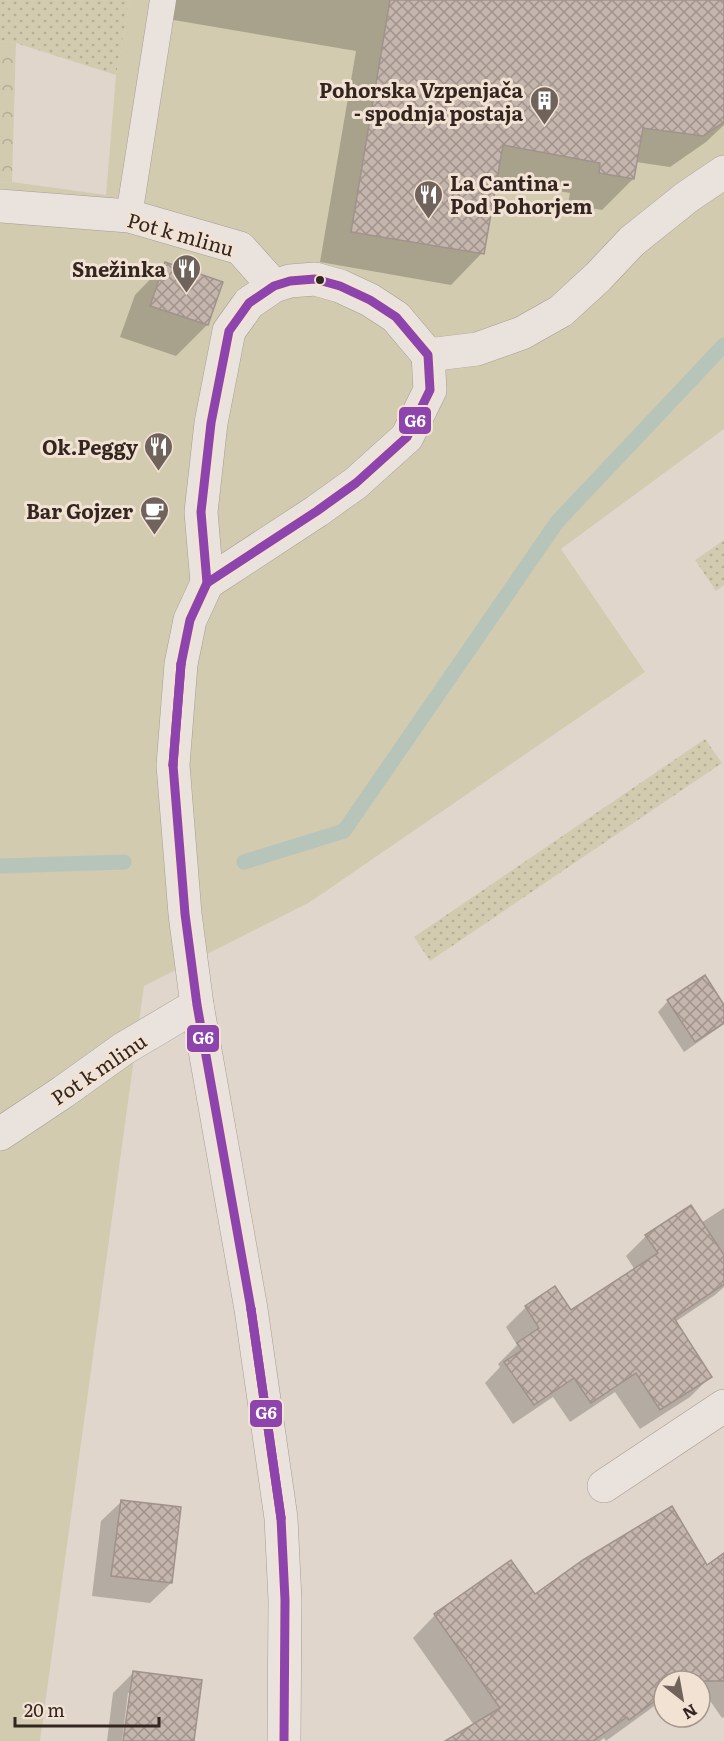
<svg xmlns="http://www.w3.org/2000/svg" width="724" height="1741" viewBox="0 0 724 1741" font-family="Literata,serif">
	<style>
		.grass { fill: url(#grass-dots) }
		.forest { fill: url(#forest-crowns) }
		.garden { fill: #d2cbb0 }
		.shadow { fill: #0003 }
		.lines { fill: none; stroke-linecap: round; stroke-linejoin: round }
		.stream { stroke: #b7c4b9; stroke-width: 15 }
		.building { fill: url(#building-cross-hatch); stroke: #a0928c; stroke-width: 1.5 }
		.lane-casing { stroke: #a69c95; stroke-width: 27 }
		.street-casing { stroke: #a69c95; stroke-width: 34 }
		.lane { stroke: #eae3dd; stroke-width: 26 }
		.street { stroke: #eae3dd; stroke-width: 33 }
		.bus-1-casing { stroke: #f1e2d3; stroke-width: 14 }
		.bus-1 { stroke: #8e44ad; stroke-width: 9 }
		.bus-dot { fill: #33251f; stroke: #f1e2d3; stroke-width: 2 }
		.labels { text-anchor: middle; dominant-baseline: central; stroke-width: 6; stroke-linejoin: round; paint-order: stroke }
		.poi-label { font-size: 20px; font-weight: bold; fill: #33251f; stroke: #f1e2d3; text-anchor: end }
		.street-label { font-size: 20px; fill: #33251f; stroke: #f1e2d3 }
		.line-badge { stroke: #f1e2d3; stroke-width: 2 }
		.badge-label { font-size: 16px; text-anchor: middle; font-weight: bold; fill: #fff }
	</style>
	<defs>
		<pattern id="grass-dots" width="8" height="8" patternUnits="userSpaceOnUse" patternTransform="scale(1.5)"><rect width="8" height="8" fill="#d2cbb0"/><path d="M2 2h.1M6 6h.1" fill="none" stroke="#b5ae97" stroke-width="1.8" stroke-linecap="round"/></pattern>
		<pattern id="forest-crowns" width="20" height="18" patternUnits="userSpaceOnUse" patternTransform="scale(1.5)"><rect width="20" height="18" fill="#d2cbb0"/><path d="M2 6a3 3 0 1 1 6 0M12 15a3 3 0 1 1 6 0" fill="none" stroke="#b5ae97"/></pattern>
		<pattern id="building-cross-hatch" width="8" height="8" patternUnits="userSpaceOnUse" patternTransform="scale(1.5)"><rect width="8" height="8" fill="#c4b5ad"/><path d="M0 0l8 8M0 8l8-8" fill="none" stroke="#a0938c"/></pattern>
	</defs>
	<rect width="100%" height="100%" fill="#e1d6cc"/>
	<g class="grass">
		<polygon points="0,0 130,0 116,75 16,43 0,41"/>
		<polygon points="724,540 724,585 716,591 695,560"/>
		<polygon points="705,739 722,763 430,961 414,937"/>
	</g>
	<polygon class="forest" points="0,41 16,43 12,182 0,183"/>
	<polygon class="garden" points="130,0 724,0 724,429 561,549 645,672 310,902 144,986 40,1741 0,1741 0,183 12,182 106,195 116,75"/>
	<g class="shadow">
		<polygon points="159,0 724,0 724,125 706,142 670,167 636,162 633,179 602,210 568,204 570,193 495,180 482,253 451,285 320,262 356,51 156,17"/>
		<polygon points="166,263 207,325 176,356 120,337 135,295"/>
		<polygon points="668,1001 724,1008 724,1024 684,1052 658,1012"/>
		<polygon points="724,1208 724,1287 715,1295 675,1322 710,1377 690,1397 640,1429 615,1392 570,1422 553,1397 513,1424 485,1383 500,1367 498,1364 517,1345 506,1327 526,1307 570,1312 635,1270 626,1256 646,1236 701,1223"/>
		<polygon points="122,1501 171,1583 150,1603 92,1596 101,1521"/>
		<polygon points="724,1555 724,1717 722,1718 700,1686 700,1681 664,1681 664,1699 606,1741 604,1738 600,1741 448,1741 474,1725 413,1638 435,1615 534,1596 707,1567"/>
		<polygon points="133,1673 192,1741 125,1741 131,1693 128,1693 122,1741 107,1741 113,1693"/>
	</g>
	<g class="lines">
		<g class="stream">
			<polyline points="244,862 344,831 557,522 724,345"/>
			<polyline points="0,866 124,862"/>
		</g>
	</g>
	<g class="building">
		<polygon points="390,0 724,0 724,122 703,136 643,128 634,179 599,173 600,163 503,145 484,254 351,232"/>
		<polygon points="165,262 223,282 208,325 150,306"/>
		<polygon points="705,975 724,1005 724,1023 695,1042 667,1000"/>
		<polygon points="691,1205 724,1255 724,1284 674,1318 712,1377 660,1410 636,1373 591,1403 574,1378 534,1405 504,1362 522,1350 517,1343 539,1328 525,1306 555,1286 571,1310 658,1253 645,1235"/>
		<polygon points="121,1500 181,1507 172,1583 111,1576"/>
		<polygon points="672,1506 707,1565 724,1553 724,1681 664,1681 664,1694 629,1720 627,1717 593,1741 445,1741 500,1708 434,1614 511,1560 535,1594 583,1560"/>
		<polygon points="133,1671 202,1680 194,1741 123,1741"/>
	</g>
	<g class="lines">
		<defs>
			<polyline id="lane" points="129,216 163,0"/>
			<g id="street">
				<polyline points="0,206 129,216 240,248 274,286"/>
				<polyline points="428,355 477,349 522,333 561,311 598,277 632,241 687,197 724,172"/>
				<polyline points="207,583 317,511 356,483 407,437 430,390 428,355 396,317 370,300 340,286 315,279 290,281 274,286 249,303 229,331 211,423 201,512 207,583 190,620 181,664 173,765 185,914 197,1005 251,1309 281,1518 285,1600 284,1741"/>
				<polyline points="0,1134 63,1092 123,1049 197,1005"/>
				<polyline points="604,1486 724,1406"/>
			</g>
		</defs>
		<use href="#lane" class="lane-casing"/>
		<use href="#street" class="street-casing"/>
		<use href="#lane" class="lane"/>
		<use href="#street" class="street"/>
		<defs>
			<g id="bus-1">
				<polygon points="315,279 340,286 370,300 396,317 428,355 430,390 407,437 356,483 317,511 207,583 201,512 211,423 229,331 249,303 274,286 290,281"/>
				<polyline points="181,664 190,620 207,583"/>
				<polyline points="173,765 185,914 197,1005 251,1309"/>
				<polyline points="173,765 181,664"/>
				<polyline points="173,765 181,664"/>
				<polyline points="251,1309 281,1518"/>
				<polyline points="251,1309 281,1518"/>
				<polyline points="281,1518 285,1600 284,1741"/>
			</g>
		</defs>
		<use href="#bus-1" class="bus-1-casing"/>
		<use href="#bus-1" class="bus-1"/>
	</g>
	<defs>
		<symbol id="building-pin" viewBox="-11 -11 22 30"><path d="M0 17L-7.5 6A9.5 9.5 0 1 1 7.5 6Z" fill="#70635c" stroke="#f1e2d3"/><path d="M-4-6H4V6H1V3H-1V6H-4ZM-2.5-4.3h1.7v1.8h-1.7ZM.8-4.3h1.7v1.8H.8ZM-2.5-1h1.7V.8h-1.7ZM.8-1h1.7V.8H.8Z" fill="#fff"/></symbol>
		<symbol id="restaurant-pin" viewBox="-11 -11 22 30"><path d="M0 17L-7.5 6A9.5 9.5 0 1 1 7.5 6Z" fill="#70635c" stroke="#f1e2d3"/><path d="M-5-6h1v4h1v-4h1v4h1v-4h1v5L-1.5 .5V6h-2V.5L-5-1ZM5-6V6H3V1.5H1.5Q1.5-4 5-6Z" fill="#fff"/></symbol>
		<symbol id="cafe-pin" viewBox="-11 -11 22 30"><path d="M0 17L-7.5 6A9.5 9.5 0 1 1 7.5 6Z" fill="#70635c" stroke="#f1e2d3"/><path d="M-5.5-4.5H6V0H3Q3 3.5 0 3.5H-2.5Q-5.5 3.5-5.5 0ZM3-3.2v2h1.7v-2ZM-6 4.5H4V6H-6Z" fill="#fff"/></symbol>
	</defs>
	<g fill-rule="evenodd">
		<use href="#building-pin" x="528" y="84" width="33" height="45"/>
		<use href="#restaurant-pin" x="412" y="178" width="33" height="45"/>
		<use href="#restaurant-pin" x="170" y="252" width="33" height="45"/>
		<use href="#restaurant-pin" x="142" y="430" width="33" height="45"/>
		<use href="#cafe-pin" x="138" y="494" width="33" height="45"/>
	</g>
	<circle class="bus-dot" cx="320" cy="280" r="5"/>
	<g class="labels">
		<g class="poi-label">
			<text x="523" y="89">Pohorska Vzpenjača<tspan x="523" dy="23">- spodnja postaja</tspan></text>
			<text x="450" y="182" text-anchor="start">La Cantina -<tspan x="450" dy="23">Pod Pohorjem</tspan></text>
			<text x="166" y="268">Snežinka</text>
			<text x="138" y="446">Ok.Peggy</text>
			<text x="133" y="510">Bar Gojzer</text>
		</g>
		<g class="street-label">
			<text transform="translate(181 233) rotate(16)">Pot k mlinu</text>
			<text transform="translate(98 1068) rotate(-34)">Pot k mlinu</text>
		</g>
	</g>
	<g class="line-badge">
		<rect x="398" y="406" width="34" height="29" rx="6" fill="#8e44ad"/>
		<rect x="186" y="1024" width="34" height="29" rx="6" fill="#8e44ad"/>
		<rect x="249" y="1399" width="34" height="29" rx="6" fill="#8e44ad"/>
	</g>
	<g class="badge-label">
		<text x="415" y="427">G6</text>
		<text x="203" y="1044">G6</text>
		<text x="266" y="1419">G6</text>
	</g>
	<g transform="translate(682 1699) rotate(149)"><circle r="28" fill="#f1e2d3" stroke="#a5968b" stroke-width="1.5"/>
	<path d="M0-4.5L10 22L0 15L-10 22Z" fill="#70635c"/>
	<text y="-9" font-size="16" font-weight="bold" text-anchor="middle" fill="#33251f">N</text>
	</g>
	<path d="M15 1717v9h144v-9" fill="none" stroke="#33251f" stroke-width="3"/>
	<text x="24" y="1717" font-size="18" fill="#33251f" stroke="#f1e2d3" stroke-width="4.5" paint-order="stroke">20 m</text>
</svg>
